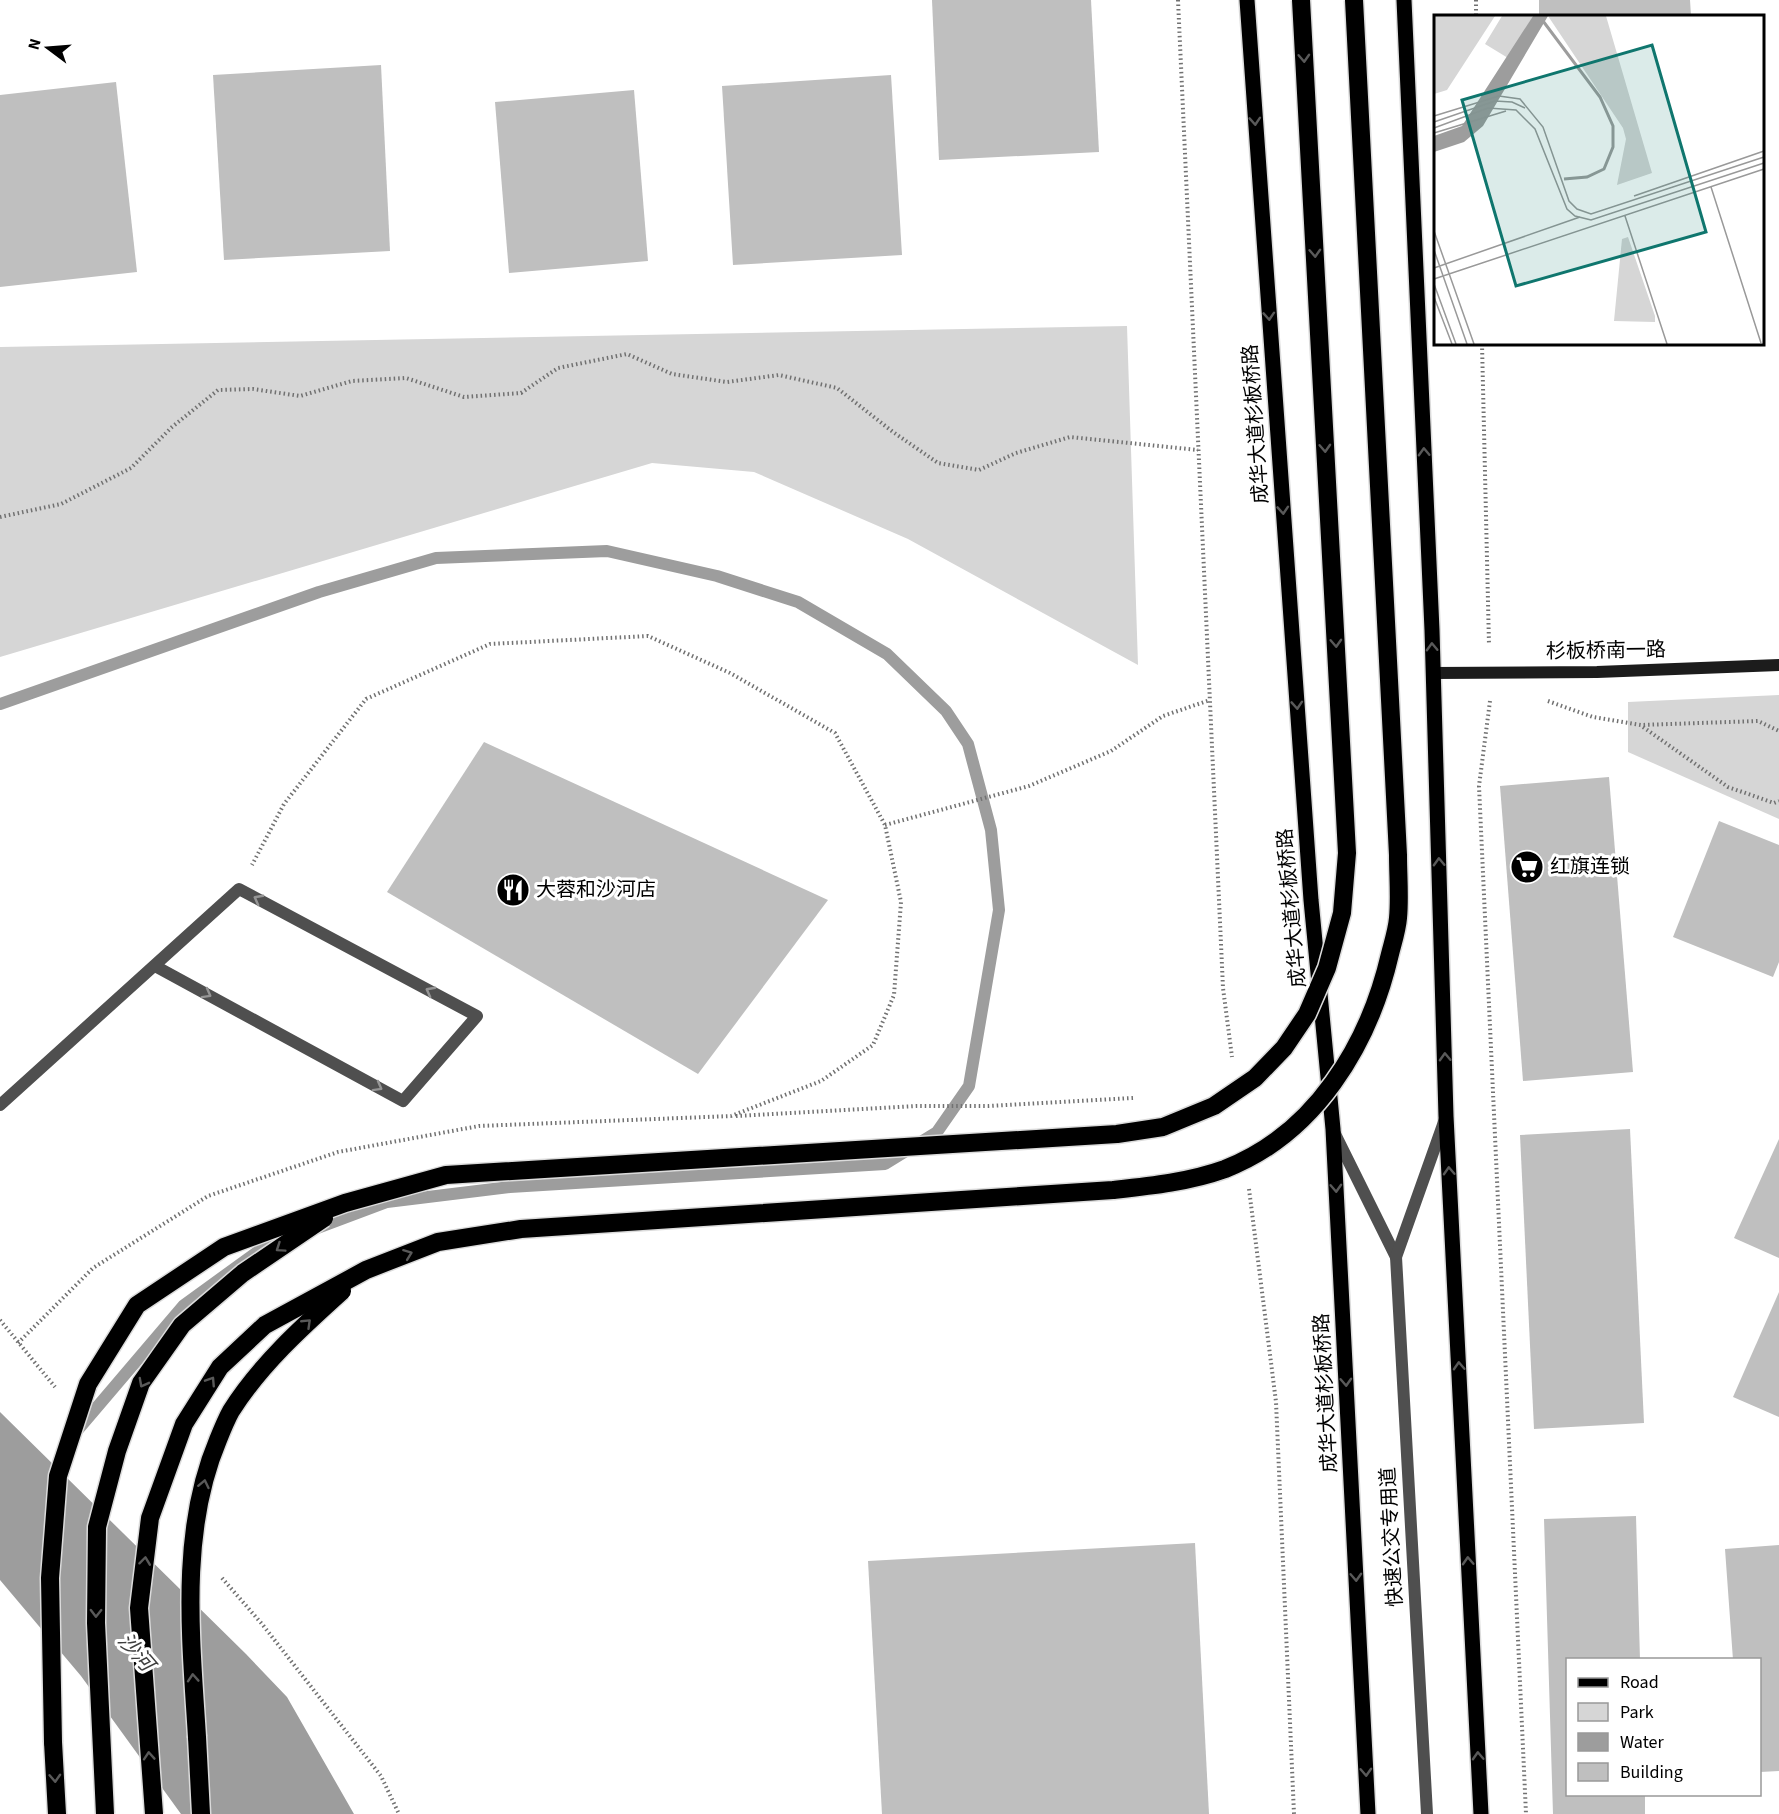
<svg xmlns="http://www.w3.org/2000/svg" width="1779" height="1814" viewBox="0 0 1779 1814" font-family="'Source Sans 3','Noto Sans SC',sans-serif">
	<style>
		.green { fill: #d6d6d6 }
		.water { fill: #9d9d9d }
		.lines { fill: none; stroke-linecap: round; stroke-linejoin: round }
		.stream { stroke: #9d9d9d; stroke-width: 12 }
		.building { fill: #bfbfbf }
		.primary-casing { stroke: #dbdbdb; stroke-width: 18 }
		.highway-casing { stroke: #dbdbdb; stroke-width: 21 }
		.path { stroke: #717171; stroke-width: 4; stroke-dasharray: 1.5 3; stroke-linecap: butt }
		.lane { stroke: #4f4f4f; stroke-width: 12 }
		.street { stroke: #4f4f4f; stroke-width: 12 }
		.secondary { stroke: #1c1c1c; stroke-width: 12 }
		.primary { stroke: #000; stroke-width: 15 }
		.highway { stroke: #000; stroke-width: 18 }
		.highway-bridge-casing { stroke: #dbdbdb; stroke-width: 21; stroke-linecap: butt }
		.highway-bridge { stroke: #000; stroke-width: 18 }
		.oneway { stroke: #595959 }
		.oneway2 { stroke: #959595 }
		.labels { text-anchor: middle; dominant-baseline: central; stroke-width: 6; stroke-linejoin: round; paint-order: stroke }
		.street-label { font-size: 20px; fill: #000; stroke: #fff }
		.poi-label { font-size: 20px; fill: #000; stroke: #fff; text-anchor: start }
		.water-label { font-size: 21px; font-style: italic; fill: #3e3e3e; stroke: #fff }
		.inset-river { fill: none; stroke: #9d9d9d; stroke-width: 3 }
		.inset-road { fill: none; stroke: #999; stroke-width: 1.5 }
		.view { fill: #0f766e; fill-opacity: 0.15; stroke: #0f766e; stroke-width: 3 }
		.inset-edge { fill: none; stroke: #000; stroke-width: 3 }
	</style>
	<rect width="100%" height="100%" fill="#fff"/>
	<g class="green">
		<polygon points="1127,326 1138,665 908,539 754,472 652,463 0,657 0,347"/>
		<polygon points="1779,695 1779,819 1628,752 1628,702"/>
	</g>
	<polygon class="water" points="0,1412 246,1654 287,1697 354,1814 181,1814 81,1676 0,1580"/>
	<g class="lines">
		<g class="stream">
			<polyline points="0,704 319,592 436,558 607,551 717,576 798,602 887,654 946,711 968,744 991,830 999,910 969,1086 937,1132 885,1164 510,1187 387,1202 315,1229"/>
			<polyline points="75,1433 184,1305 260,1250 277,1244"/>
		</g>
	</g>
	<g class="building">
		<polygon points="932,0 1091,0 1099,152 939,160"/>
		<polygon points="1539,0 1690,0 1691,16 1539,16"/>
		<polygon points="381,65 390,251 224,260 213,75"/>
		<polygon points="891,75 902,255 733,265 722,86"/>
		<polygon points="116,82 137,272 0,287 0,95"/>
		<polygon points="634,90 648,261 509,273 495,102"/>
		<polygon points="484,742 828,900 698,1074 387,892"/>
		<polygon points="1609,777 1633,1072 1523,1081 1500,786"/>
		<polygon points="1719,821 1779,845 1779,962 1773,977 1673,937"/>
		<polygon points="1630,1129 1644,1423 1534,1429 1520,1135"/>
		<polygon points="1779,1139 1779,1258 1734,1238"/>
		<polygon points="1779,1292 1779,1417 1733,1397"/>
		<polygon points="1636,1516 1640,1660 1568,1660 1568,1794 1645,1794 1645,1814 1553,1814 1544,1519"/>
		<polygon points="1195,1543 1209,1814 882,1814 868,1561"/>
		<polygon points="1779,1545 1779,1771 1760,1772 1760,1660 1733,1660 1725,1549"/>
	</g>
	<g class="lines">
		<defs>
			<g id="primary">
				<polyline points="1247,0 1311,900 1333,1129 1368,1814"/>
				<polyline points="1404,0 1432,630 1446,1116 1481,1814"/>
			</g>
			<g id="highway">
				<polyline points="197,1737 201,1814"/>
				<polyline points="53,1742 57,1814"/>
			</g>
		</defs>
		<use href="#primary" class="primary-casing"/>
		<use href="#highway" class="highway-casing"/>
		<g class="path">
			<polyline points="1178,0 1223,988 1232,1057"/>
			<polyline points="1476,0 1476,16"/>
			<polyline points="1482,344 1489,645"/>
			<polyline points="0,517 61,504 131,468 172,427 218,390 253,389 300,396 352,381 406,378 464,397 521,393 558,368 627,354 672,374 727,382 779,375 837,388 893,432 938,463 979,470 1016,453 1070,437 1198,450"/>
			<polyline points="1490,701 1479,786 1526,1814"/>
			<polyline points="1548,701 1593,717 1641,725 1758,721 1779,731"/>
			<polyline points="1643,727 1728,787 1774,803 1779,801"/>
			<polyline points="885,825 1029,786 1111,751 1163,716 1210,700"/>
			<polyline points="736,1116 916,1106 989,1106 1133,1098"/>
			<polyline points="1249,1189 1276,1402 1294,1814"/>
			<polyline points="0,1320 55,1387"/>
			<polyline points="18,1343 93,1268 208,1196 338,1152 479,1126 731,1116 821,1081 873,1045 894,995 901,902 885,825 835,733 730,673 648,636 490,644 366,699 284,804 252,865"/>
			<polyline points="222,1578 262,1624 381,1776 399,1814"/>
		</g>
		<g class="lane">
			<polyline points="1334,1132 1396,1257"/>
			<polyline points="1427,1814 1396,1257 1445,1119"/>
		</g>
		<polyline class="street" points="0,1105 239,889 477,1016 403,1101 155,966"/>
		<polyline class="secondary" points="1433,673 1597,672 1779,665"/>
		<use href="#primary" class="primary"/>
		<use href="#highway" class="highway"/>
		<defs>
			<g id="highway-bridge">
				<path d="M 197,1737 C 191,1639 179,1532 218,1440 C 222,1430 226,1420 231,1411 C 260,1365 302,1327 342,1291"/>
				<polyline points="53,1742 50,1578 58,1476 88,1384 137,1305 224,1247 345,1203 446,1175 1117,1134 1163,1127 1214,1106 1255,1078 1284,1048 1307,1014 1327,968 1342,913 1347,853 1301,0"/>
				<polyline points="105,1814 96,1623 97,1527 117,1451 141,1383 182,1325 243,1273 324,1218"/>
				<path d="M 154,1814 L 139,1608 L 150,1518 L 184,1424 L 220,1367 L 265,1325 L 366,1270 L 438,1242 L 521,1229 L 1113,1190 C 1150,1186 1189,1182 1225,1169 C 1315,1134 1369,1045 1390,954 C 1393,942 1397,930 1398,918 C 1400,898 1398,876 1398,855 L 1354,0"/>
			</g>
		</defs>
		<use href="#highway-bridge" class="highway-bridge-casing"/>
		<use href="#highway-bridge" class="highway-bridge"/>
	</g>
	<defs><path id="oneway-chevron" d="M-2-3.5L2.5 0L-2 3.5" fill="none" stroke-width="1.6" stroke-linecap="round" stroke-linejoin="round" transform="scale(1.5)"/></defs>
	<g class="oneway">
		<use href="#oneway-chevron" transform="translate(1304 58) rotate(87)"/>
		<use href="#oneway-chevron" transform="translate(1255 121) rotate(86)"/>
		<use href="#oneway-chevron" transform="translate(1315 253) rotate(87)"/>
		<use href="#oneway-chevron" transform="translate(1269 316) rotate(86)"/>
		<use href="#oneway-chevron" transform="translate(1325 448) rotate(87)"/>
		<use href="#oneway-chevron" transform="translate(1424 452) rotate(-92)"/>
		<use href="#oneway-chevron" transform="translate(1283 510) rotate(86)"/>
		<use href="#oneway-chevron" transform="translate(1336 643) rotate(87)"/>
		<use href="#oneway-chevron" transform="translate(1432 647) rotate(-92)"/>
		<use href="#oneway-chevron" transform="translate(1297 705) rotate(86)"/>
		<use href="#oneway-chevron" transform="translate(1439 862) rotate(-92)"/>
		<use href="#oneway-chevron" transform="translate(1445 1057) rotate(-92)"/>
		<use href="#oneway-chevron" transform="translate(1449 1171) rotate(-93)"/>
		<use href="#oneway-chevron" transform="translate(1336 1188) rotate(87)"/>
		<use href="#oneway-chevron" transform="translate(280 1248) rotate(146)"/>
		<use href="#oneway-chevron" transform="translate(408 1254) rotate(-21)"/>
		<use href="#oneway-chevron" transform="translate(307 1323) rotate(-44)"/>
		<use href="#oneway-chevron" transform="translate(1459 1366) rotate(-93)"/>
		<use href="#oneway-chevron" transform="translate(211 1381) rotate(-57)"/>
		<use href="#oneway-chevron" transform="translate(1346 1382) rotate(87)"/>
		<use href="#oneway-chevron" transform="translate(143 1383) rotate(118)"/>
		<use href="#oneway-chevron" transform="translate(204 1484) rotate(-78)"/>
		<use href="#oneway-chevron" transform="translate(145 1561) rotate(-83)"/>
		<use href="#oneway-chevron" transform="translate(1468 1561) rotate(-93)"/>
		<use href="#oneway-chevron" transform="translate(1356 1577) rotate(87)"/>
		<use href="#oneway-chevron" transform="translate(96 1613) rotate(91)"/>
		<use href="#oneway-chevron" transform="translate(193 1678) rotate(-94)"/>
		<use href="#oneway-chevron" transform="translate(149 1756) rotate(-94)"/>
		<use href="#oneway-chevron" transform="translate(1478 1756) rotate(-93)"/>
		<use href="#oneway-chevron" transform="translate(1366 1772) rotate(87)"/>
		<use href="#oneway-chevron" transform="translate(55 1778) rotate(87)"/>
	</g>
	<g class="oneway2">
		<use href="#oneway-chevron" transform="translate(258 899) rotate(-152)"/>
		<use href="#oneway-chevron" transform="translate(430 991) rotate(-152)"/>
		<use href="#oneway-chevron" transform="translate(207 994) rotate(29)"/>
		<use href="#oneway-chevron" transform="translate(378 1087) rotate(29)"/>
	</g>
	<defs>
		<symbol id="supermarket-disc" viewBox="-11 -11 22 22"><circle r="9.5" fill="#000" stroke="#fff"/><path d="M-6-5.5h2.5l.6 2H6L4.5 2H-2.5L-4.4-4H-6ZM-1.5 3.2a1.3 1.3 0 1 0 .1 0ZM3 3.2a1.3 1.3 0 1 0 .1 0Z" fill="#fff"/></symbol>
		<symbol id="restaurant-disc" viewBox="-11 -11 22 22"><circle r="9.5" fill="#000" stroke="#fff"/><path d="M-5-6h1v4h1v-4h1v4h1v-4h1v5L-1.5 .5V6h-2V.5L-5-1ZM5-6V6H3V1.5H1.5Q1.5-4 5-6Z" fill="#fff"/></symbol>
	</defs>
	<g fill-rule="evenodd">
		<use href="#supermarket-disc" x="1508" y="848" width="38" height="38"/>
		<use href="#restaurant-disc" x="494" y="871" width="38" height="38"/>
	</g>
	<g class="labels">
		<g class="street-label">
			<text transform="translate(1256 424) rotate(-94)">成华大道杉板桥路</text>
			<text transform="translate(1606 651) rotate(-1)">杉板桥南一路</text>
			<text transform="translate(1292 908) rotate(-95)">成华大道杉板桥路</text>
			<text transform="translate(1326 1393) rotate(-93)">成华大道杉板桥路</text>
			<text transform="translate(1392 1537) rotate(-93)">快速公交专用道</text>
		</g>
		<g class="poi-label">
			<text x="1550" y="867">红旗连锁</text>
			<text x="536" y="890">大蓉和沙河店</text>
		</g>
		<g class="water-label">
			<text transform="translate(136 1652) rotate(49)">沙河</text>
		</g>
	</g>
	<g transform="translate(1434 15)">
		<rect width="330" height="330" fill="#fff"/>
		<path d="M 0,1 L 61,1 L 13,75 L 0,79 ZM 68,1 L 99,1 L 74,43 L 51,29 ZM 114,1 L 172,1 L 218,158 L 183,170 L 192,124 L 189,113 ZM 194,222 L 221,301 L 221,307 L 180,306 L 188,224 Z" fill="#d6d6d6"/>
		<path d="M 99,1 L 114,1 L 49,111 L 30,127 L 0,137 L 0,121 L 28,111 Z" fill="#9d9d9d"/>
		<path class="inset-river" d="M 109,6 L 166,82 L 179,111 L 179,132 L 170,154 L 153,162 L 130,164"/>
		<path class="inset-road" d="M 0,101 L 65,81 L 86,84 L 109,112 L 135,186 L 143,194 L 157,199 L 330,142M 0,107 L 61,86 L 78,87 L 91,93M 0,113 L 54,93 L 82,95 L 101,114 L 133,194 L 141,201 L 157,205 L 330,148M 0,118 L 72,96M 277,172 L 327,328M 200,181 L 330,136M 191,201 L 233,329M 0,216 L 40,329M 0,235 L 33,329M 0,253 L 146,202M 0,264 L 330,154M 0,269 L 22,329M 0,282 L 18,329"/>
		<path class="view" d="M 218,30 L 272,217 L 82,271 L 28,85 Z"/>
		<rect width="330" height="330" class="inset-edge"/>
	</g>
	<rect x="1566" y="1658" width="195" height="138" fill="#ffffff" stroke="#999999" stroke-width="1.5"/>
	<rect x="1578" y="1678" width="30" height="9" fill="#000000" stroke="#999999" stroke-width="1.5"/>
	<text x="1620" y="1688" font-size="18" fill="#000000">Road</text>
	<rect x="1578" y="1703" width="30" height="18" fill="#d6d6d6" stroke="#999999" stroke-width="1.5"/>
	<text x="1620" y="1718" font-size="18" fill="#000000">Park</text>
	<rect x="1578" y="1733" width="30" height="18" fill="#9d9d9d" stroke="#999999" stroke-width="1.5"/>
	<text x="1620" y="1748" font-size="18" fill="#000000">Water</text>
	<rect x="1578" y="1763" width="30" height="18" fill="#bfbfbf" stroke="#999999" stroke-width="1.5"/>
	<text x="1620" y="1778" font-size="18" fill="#000000">Building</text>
	<g transform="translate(48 48) rotate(286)" stroke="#ffffff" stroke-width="4.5" paint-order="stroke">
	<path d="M0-4.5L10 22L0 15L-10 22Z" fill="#000000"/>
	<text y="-9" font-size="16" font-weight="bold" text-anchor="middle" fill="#000000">N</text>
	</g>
</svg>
